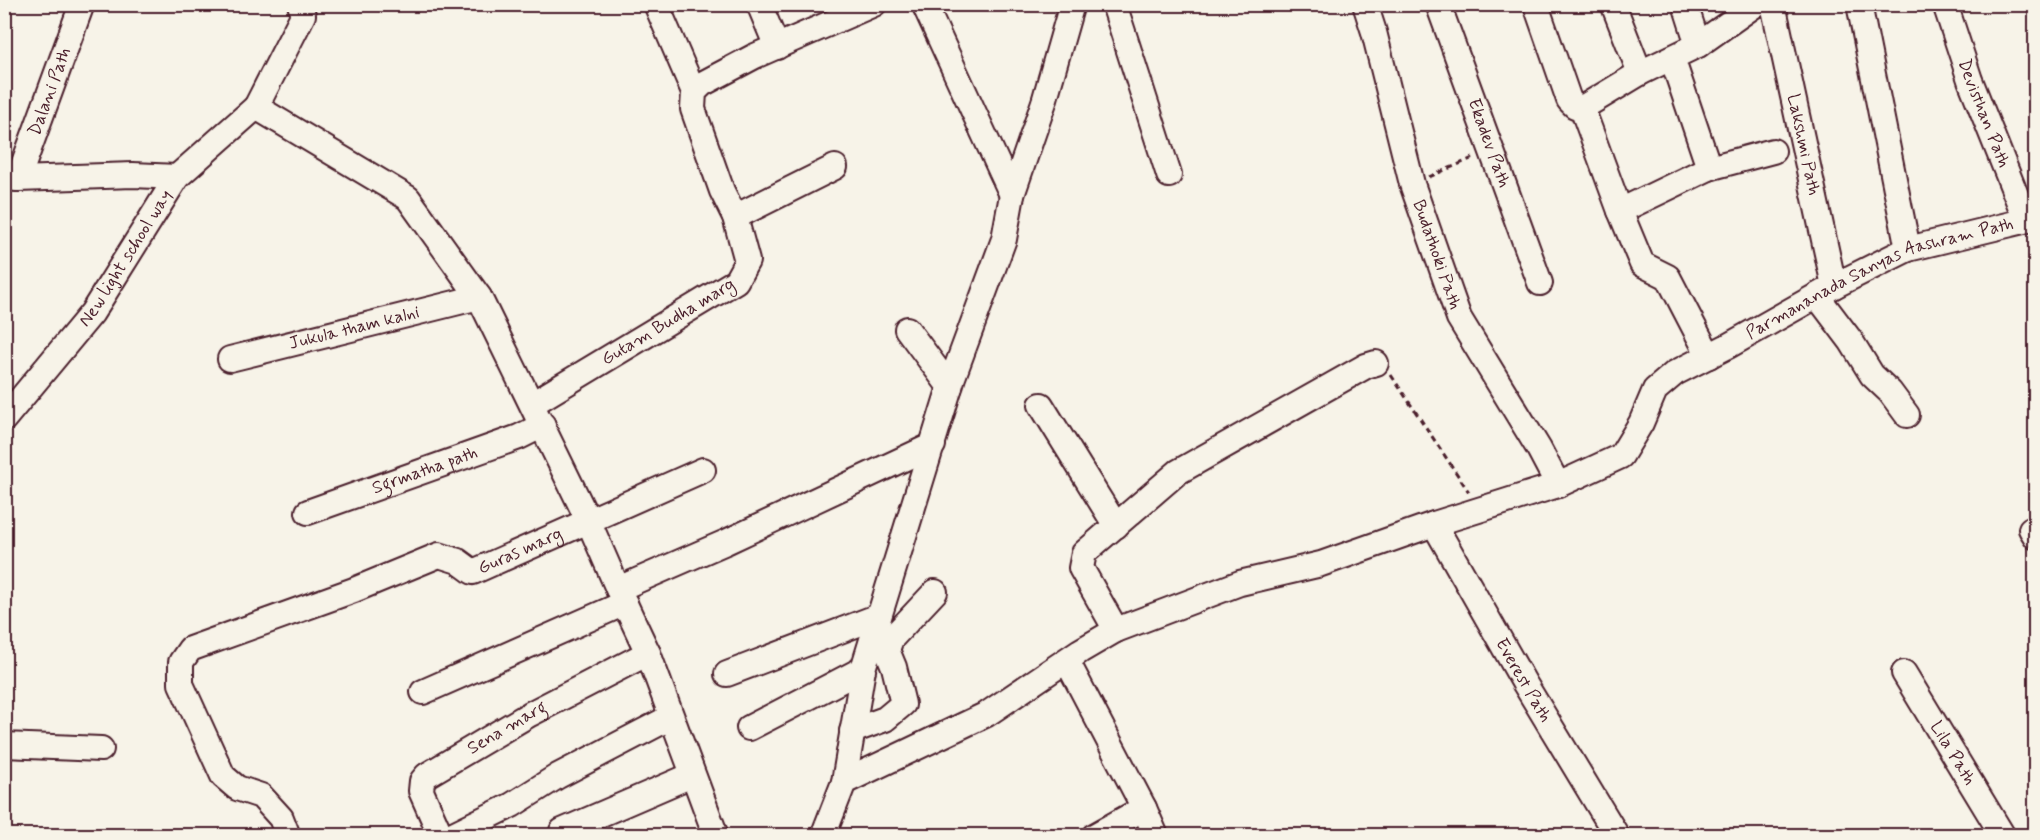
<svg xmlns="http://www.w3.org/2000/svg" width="2040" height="840" viewBox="0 0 2040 840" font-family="Mynerve,sans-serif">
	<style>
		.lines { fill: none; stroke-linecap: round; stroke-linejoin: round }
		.minor-casing { stroke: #4a1f2b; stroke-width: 28 }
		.path { stroke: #4a1f2b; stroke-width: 3; stroke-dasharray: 6 4.5; stroke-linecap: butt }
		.minor { stroke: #f7f3e8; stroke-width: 24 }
		.labels { text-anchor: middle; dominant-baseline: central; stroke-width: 4.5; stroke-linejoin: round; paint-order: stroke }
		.street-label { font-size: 18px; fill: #4a1f2b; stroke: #f7f3e8 }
	</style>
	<rect width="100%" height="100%" fill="#f7f3e8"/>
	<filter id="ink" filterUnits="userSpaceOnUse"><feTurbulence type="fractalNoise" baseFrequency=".0167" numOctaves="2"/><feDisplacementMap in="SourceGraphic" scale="12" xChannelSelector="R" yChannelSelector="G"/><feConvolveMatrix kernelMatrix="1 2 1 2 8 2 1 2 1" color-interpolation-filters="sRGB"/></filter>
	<g filter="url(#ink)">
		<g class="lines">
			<defs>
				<g id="minor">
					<polyline points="300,4 303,15 256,107 408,198 479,297 588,520 618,589 648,653 716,836"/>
					<polyline points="656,4 694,92"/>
					<polyline points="759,4 777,47"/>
					<polyline points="924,4 1012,195"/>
					<polyline points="1114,4 1169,175"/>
					<path id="s1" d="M 1365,4 L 1374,32 L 1412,184 L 1459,318 L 1539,449 L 1558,485"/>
					<path id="s2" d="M 1438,4 L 1540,283"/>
					<polyline points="1613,4 1640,73"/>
					<polyline points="1685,4 1698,45"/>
					<path id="s3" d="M 1773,4 L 1834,286"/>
					<polyline points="1859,4 1908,249"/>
					<path id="s4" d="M 1945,4 L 1970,80 L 2026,220"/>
					<polyline points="1537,8 1569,100 1575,106 1582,108 1620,211"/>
					<polyline points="1672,58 1709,168"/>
					<polyline points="1582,108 1640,73 1698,45 1756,4"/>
					<polyline points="4,178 18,179 133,175 177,177"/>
					<path id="s5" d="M 18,179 L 82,4"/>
					<polyline points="735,217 835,167"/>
					<polyline points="1817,296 1851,341 1872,375 1890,392 1907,415"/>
					<polyline points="907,329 950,387"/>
					<polyline points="1709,356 1668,277 1642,264 1620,211 1709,168 1773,151"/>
					<path id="s6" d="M 230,359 L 479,297"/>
					<path id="s7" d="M 532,404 L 736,281 L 747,261 L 735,217 L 722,191 L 693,109 L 694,92 L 702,84 L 755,56 L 874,4"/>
					<polyline points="1041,405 1116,526"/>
					<path id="s8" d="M 4,419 L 92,313 L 177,177 L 256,107"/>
					<path id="s9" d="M 308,512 L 519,437 L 543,425"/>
					<path id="s10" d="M 1434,524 L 1525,684 L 1617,836"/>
					<polyline points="2031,529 2036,537"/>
					<polyline points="618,589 726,542 933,445"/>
					<polyline points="1116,630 1081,568 1084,553 1178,472 1366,366 1376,363"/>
					<polyline points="1067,661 1144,808 1156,836"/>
					<path id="s11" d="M 1904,673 L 2003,836"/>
					<polyline points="727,674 879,616"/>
					<polyline points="423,692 625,603"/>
					<polyline points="749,728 863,669"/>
					<polyline points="852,731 885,719 903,704 894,667 887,650 891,639 935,592"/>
					<polyline points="4,745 101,749"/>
					<polyline points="844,782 863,669 953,377 1004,239 1012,195 1044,102 1072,4"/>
					<polyline points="562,831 692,775"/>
					<path id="s12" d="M 288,836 L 281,818 L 261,796 L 237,788 L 223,776 L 181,684 L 181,662 L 190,649 L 354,590 L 439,555 L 458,561 L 473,572 L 703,470"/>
					<path id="s13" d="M 441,836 L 421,791 L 422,781 L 427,775 L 530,714 L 648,653"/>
					<polyline points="449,836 512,805 558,776 671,717"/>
					<path id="s14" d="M 823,836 L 844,782 L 987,714 L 1080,651 L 1116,630 L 1240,583 L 1321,564 L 1434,524 L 1558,485 L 1621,456 L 1641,423 L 1655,390 L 1675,373 L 1728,346 L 1834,286 L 1908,249 L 2036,218"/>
					<polyline points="1094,836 1144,808"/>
				</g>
			</defs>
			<use href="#minor" class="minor-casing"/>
			<g class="path">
				<polyline points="1429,177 1473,158"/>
				<polyline points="1391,375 1469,492"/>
			</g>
			<use href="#minor" class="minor"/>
		</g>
	</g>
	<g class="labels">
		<g class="street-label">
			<text stroke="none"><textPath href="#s5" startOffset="93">Dalani Path</textPath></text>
			<text stroke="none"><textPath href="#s4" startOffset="116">Devisthan Path</textPath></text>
			<text stroke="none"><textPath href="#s2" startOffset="148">Ekadev Path</textPath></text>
			<text stroke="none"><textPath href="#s3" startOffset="144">Lakshmi Path</textPath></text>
			<text stroke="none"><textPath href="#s1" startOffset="261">Budathoki Path</textPath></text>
			<text stroke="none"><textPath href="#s8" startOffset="202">New light school way</textPath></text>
			<text stroke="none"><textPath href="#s14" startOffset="1233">Parmananada Sanyas Aashram Path</textPath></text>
			<text stroke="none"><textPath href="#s7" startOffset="159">Gutam Budha marg</textPath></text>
			<text stroke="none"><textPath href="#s6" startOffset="128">Jukula tham kalni</textPath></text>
			<text stroke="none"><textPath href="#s9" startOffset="124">Sgrmatha path</textPath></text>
			<text stroke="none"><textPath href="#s12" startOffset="588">Guras marg</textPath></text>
			<text stroke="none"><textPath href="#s10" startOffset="180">Everest Path</textPath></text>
			<text stroke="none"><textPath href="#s13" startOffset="160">Sena marg</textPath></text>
			<text stroke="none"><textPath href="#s11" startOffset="94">Lila Path</textPath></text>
		</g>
	</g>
	<rect width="2040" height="840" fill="none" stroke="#f7f3e8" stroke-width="24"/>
	<rect x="12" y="12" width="2016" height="816" fill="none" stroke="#4a1f2b" stroke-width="2" filter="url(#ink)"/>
</svg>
